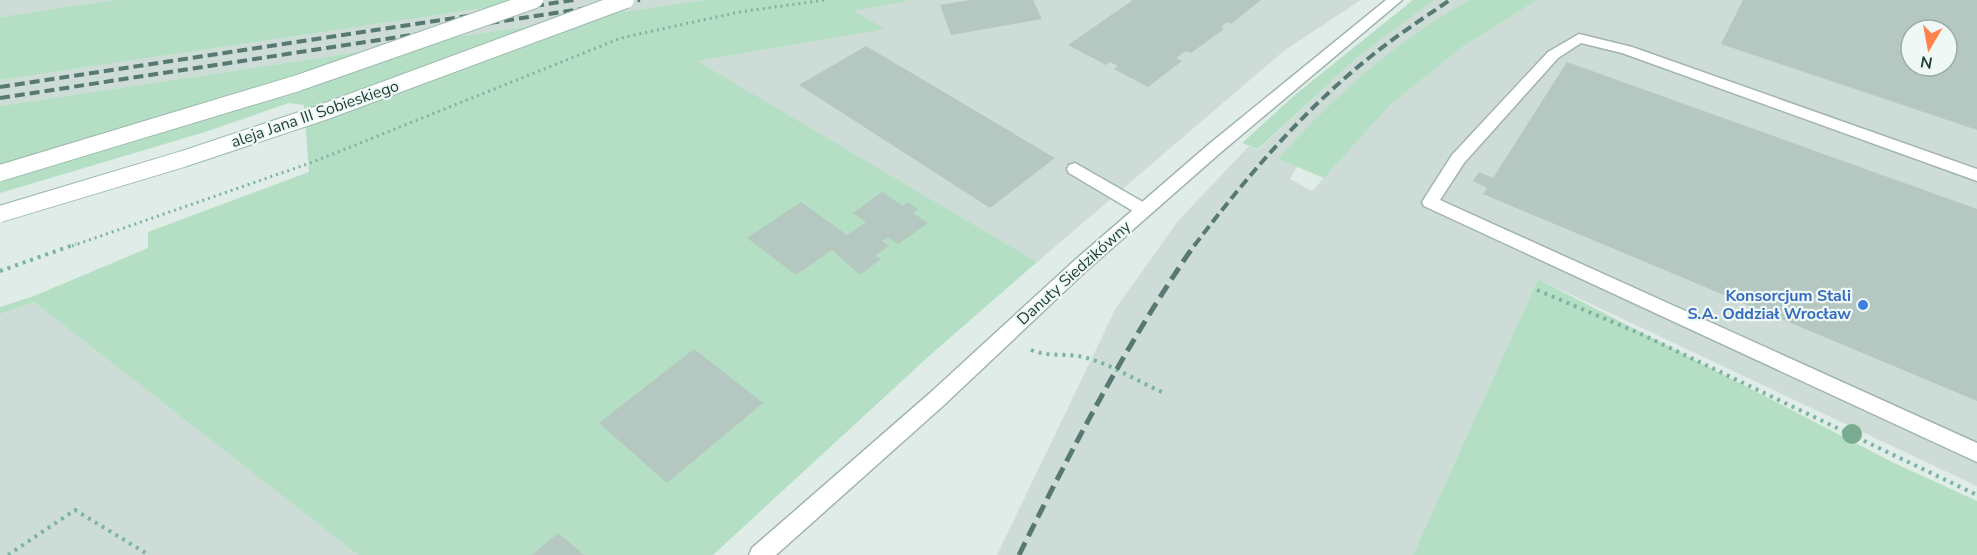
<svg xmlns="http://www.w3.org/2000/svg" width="1977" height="555" viewBox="0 0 1977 555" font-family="'Nunito Sans',sans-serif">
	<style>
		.built { fill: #cddcd6; fill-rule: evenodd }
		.green { fill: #b5dfc4 }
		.building { fill: #b4c7c0; fill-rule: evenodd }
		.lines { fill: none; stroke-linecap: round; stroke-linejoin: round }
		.service-casing { stroke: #a1b4af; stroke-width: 3 }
		.minor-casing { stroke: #a1b4af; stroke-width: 3 }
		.path-far1 { stroke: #7cb3a5; stroke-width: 3; stroke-dasharray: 2 4; stroke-linecap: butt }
		.path { stroke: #7cb3a5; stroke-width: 4; stroke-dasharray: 3 5; stroke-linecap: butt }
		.service { fill: #fff; fill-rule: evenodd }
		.minor { fill: #fff; fill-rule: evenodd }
		.rail-far1 { stroke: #587973; stroke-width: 4; stroke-dasharray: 10 5; stroke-linecap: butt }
		.rail { stroke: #587973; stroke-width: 5; stroke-dasharray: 14 7; stroke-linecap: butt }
		.secondary-bridge-casing { stroke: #9cb9b0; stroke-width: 18; stroke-linecap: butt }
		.secondary-bridge { stroke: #fff; stroke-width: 16 }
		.tree { fill: #79ac91 }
		.shop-dot { fill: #3f7fe0; stroke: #eff8f4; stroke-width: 2 }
		.labels { text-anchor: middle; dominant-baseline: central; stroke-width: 4.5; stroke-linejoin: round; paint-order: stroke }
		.street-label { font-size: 16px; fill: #1e3d37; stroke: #eff8f4 }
		.shop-label { font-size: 16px; font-weight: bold; fill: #366cbe; stroke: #eff8f4; text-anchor: end }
	</style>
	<rect width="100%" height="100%" fill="#dfece7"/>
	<g class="built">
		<polygon points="0,0 113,0 0,17"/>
		<polygon points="539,0 703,0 0,106 0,80"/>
		<polygon points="912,0 1361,0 1285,50 1037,262 696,61 882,29 853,11"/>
		<path d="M 1434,0 L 1469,0 L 1414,35 L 1357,81 L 1278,159 L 1297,167 L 1290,179 L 1312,191 L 1390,105 L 1462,47 L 1537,0 L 1977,0 L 1977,486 L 1538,279 L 1413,555 L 997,555 L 1116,308 L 1178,221 L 1249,146 L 1258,150 L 1359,56 ZM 1911,30 L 1947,30 L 1947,66 L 1911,66 Z"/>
		<polygon points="34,302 358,555 0,555 0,314"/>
	</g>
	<g class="green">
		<polygon points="113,0 539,0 0,80 0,17"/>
		<polygon points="703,0 912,0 854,11 884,29 697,61 1037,262 928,357 713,555 358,555 34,302 0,314 0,307 34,296 148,248 148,232 309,172 304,105 289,103 205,132 0,193 0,106"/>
		<polygon points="1413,0 1434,0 1359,56 1258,149 1242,143 1296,94"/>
		<path d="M 1469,0 L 1537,0 L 1462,47 L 1390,105 L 1324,178 L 1278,159 C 1318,114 1365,69 1414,35 C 1432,22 1451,11 1469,0 Z"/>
		<polygon points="1538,279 1892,462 1977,501 1977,555 1413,555"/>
	</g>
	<g class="building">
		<polygon points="970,0 1033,0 1042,19 951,35 940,5"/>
		<polygon points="1133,0 1261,0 1231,24 1227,22 1221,27 1224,29 1191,53 1186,51 1176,58 1182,61 1148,87 1114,69 1118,66 1110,62 1106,65 1068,45"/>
		<path d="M 1743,0 L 1977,0 L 1977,130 L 1721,44 ZM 1911,30 L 1947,30 L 1947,66 L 1911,66 Z"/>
		<polygon points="866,46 1055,158 990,208 799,85"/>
		<polygon points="1567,62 1977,209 1977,401 1483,194 1487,188 1473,181 1479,172 1493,178"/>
		<polygon points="882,192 903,206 907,202 918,209 913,213 928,223 898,244 888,237 882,241 889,246 875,256 881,259 860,275 832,250 796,275 747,238 801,202 847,235 866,222 853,213"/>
		<polygon points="694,349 763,403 667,483 599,423"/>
		<polygon points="558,533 584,555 532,555"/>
	</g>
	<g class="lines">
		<defs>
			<g id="service">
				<polygon points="1579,34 1632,47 1977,169 1977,181 1622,53 1581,43 1558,58 1464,163 1440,200 1977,443 1977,462 1424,206 1422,202 1452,155 1548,52"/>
				<polygon points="1075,163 1150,206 1152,210 1150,214 1138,214 1069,173 1067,169 1069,165"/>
			</g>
			<polygon id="minor" points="1386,0 1402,0 1220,153 1087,270 944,405 776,555 749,555 752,548 930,393 1075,260 1208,145"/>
		</defs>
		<use href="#service" class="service-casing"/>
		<use href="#minor" class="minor-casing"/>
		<polyline class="path-far1" points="72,246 313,162 621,38 739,12 825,0"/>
		<g class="path">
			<polyline points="0,271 76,244"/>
			<polyline points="1537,290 1641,334 1977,495"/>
			<path d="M 1031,350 C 1048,357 1065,353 1083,357 C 1110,363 1136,381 1162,392"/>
			<polyline points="8,555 75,510 149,555"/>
		</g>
		<use href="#service" class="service"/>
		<use href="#minor" class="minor"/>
		<g class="rail-far1">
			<polyline points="0,87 574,0"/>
			<polyline points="0,98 640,0"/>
			<path d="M 1194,246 C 1248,175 1305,108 1375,53 C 1399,34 1425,17 1450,0"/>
		</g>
		<path class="rail" d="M 1019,555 C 1072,448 1127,343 1195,244"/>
		<defs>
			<g id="secondary-bridge">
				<polyline points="0,173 298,83 535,0"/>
				<polyline points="0,214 183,159 321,113 626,0"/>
			</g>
		</defs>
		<use href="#secondary-bridge" class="secondary-bridge-casing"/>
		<use href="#secondary-bridge" class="secondary-bridge"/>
	</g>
	<circle class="tree" cx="1852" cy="434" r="10"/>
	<circle class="shop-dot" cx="1863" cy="305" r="6"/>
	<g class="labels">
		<g class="street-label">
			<text transform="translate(315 114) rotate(-19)">aleja Jana III Sobieskiego</text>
			<text transform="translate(1074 273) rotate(-42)">Danuty Siedzikówny</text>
		</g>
		<g class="shop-label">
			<text x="1851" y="296">Konsorcjum Stali<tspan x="1851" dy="18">S.A. Oddział Wrocław</tspan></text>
		</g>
	</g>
	<g transform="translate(1929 48) rotate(190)"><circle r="28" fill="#eff8f4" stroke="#9bada8" stroke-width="1.5"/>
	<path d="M0-4.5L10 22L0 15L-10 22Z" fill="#ff834a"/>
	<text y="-9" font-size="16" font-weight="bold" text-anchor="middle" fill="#1e3d37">N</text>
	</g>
</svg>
